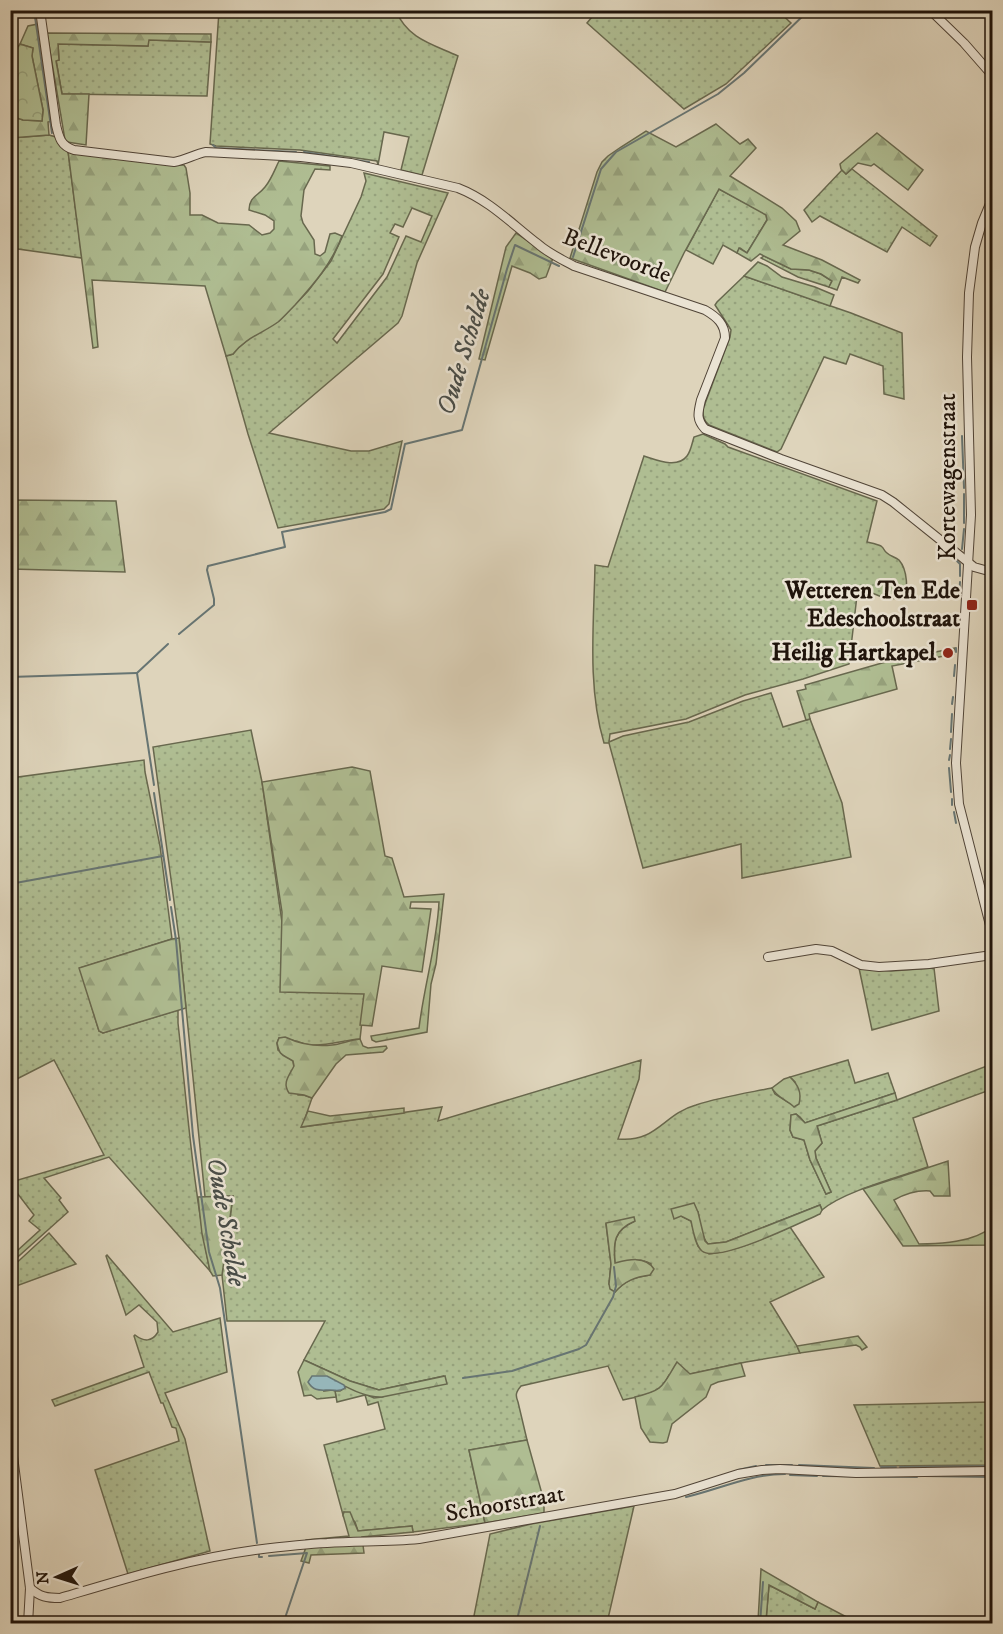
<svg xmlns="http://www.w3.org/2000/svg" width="1003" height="1634" viewBox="0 0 1003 1634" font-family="'IM FELL DW Pica',serif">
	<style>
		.grass { fill: url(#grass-dots); stroke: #68684e; stroke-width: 1.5; fill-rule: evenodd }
		.forest { fill: url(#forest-firs); stroke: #68684e; stroke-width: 1.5 }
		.park { fill: url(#park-crowns); stroke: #68684e; stroke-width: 1.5 }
		.water { fill: url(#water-ripples); stroke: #677573; stroke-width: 1.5 }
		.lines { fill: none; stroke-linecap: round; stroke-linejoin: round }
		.stream { stroke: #677573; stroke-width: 2 }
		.minor-casing { stroke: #504437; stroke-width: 10 }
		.minor { stroke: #eae3d3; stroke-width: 8 }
		.poi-dot { fill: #8f2418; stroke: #eae3d3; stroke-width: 2 }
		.labels { text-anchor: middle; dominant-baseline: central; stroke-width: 5; stroke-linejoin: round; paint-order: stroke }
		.street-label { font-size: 24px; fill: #20140b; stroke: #eae3d3 }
		.poi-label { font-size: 24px; font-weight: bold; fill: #20140b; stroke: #eae3d3; text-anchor: end }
		.water-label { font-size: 26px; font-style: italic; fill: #494d48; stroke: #eae3d3 }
	</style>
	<defs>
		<pattern id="grass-dots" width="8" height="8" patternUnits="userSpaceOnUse" patternTransform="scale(1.5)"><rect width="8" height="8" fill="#afbd92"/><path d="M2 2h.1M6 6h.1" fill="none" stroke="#96a27d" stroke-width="1.8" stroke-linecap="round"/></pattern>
		<pattern id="forest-firs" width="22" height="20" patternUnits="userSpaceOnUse" patternTransform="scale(1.5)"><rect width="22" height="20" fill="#afbd92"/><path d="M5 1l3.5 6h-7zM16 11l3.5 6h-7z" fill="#96a27d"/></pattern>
		<pattern id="park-crowns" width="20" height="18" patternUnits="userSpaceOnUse" patternTransform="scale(1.5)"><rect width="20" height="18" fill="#afbd92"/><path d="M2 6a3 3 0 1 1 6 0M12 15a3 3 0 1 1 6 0" fill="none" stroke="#96a27d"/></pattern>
		<pattern id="water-ripples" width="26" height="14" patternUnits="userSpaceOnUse" patternTransform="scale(1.5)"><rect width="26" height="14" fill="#96b6b9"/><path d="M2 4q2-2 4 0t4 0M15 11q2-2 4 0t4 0" fill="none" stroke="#7a9395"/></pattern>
	</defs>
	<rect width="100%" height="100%" fill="#ded4bb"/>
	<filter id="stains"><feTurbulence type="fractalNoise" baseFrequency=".00333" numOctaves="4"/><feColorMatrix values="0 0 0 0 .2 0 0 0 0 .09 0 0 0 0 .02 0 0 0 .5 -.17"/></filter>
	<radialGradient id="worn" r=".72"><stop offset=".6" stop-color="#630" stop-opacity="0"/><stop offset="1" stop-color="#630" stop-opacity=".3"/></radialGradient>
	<g class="grass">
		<polygon points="699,10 703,14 706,10 778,11 791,23 726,84 684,109 587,23 597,11"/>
		<path d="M 219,11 L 396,11 C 408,39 432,44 458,56 L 422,175 L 401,170 L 409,137 L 384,132 L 378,165 L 377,161 L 300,150 L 216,146 L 210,144 Z"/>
		<polygon points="148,40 211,42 207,96 62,94 56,60 59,60 58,44 148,46"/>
		<polygon points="49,135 56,137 68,151 82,258 11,248 11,138"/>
		<polygon points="852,169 937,236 930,246 902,227 887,252 820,216 812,222 804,210 842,170 846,174"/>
		<path d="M 364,173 L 448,193 L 417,263 L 402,316 L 398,323 L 269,433 L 351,451 L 369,451 L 402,441 L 389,504 L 384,509 L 278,528 L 248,434 L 226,356 L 233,354 L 237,349 L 251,337 L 279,321 L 308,291 L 331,261 L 361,197 L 366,181 ZM 412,208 L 432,216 L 421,242 L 406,236 L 387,277 L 337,343 L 333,339 L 383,274 L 399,237 L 390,233 L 395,224 L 403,227 Z"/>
		<polygon points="719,189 766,214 767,220 747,253 740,248 737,253 723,245 713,264 686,250"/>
		<polygon points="764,256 791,269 809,270 821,274 832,281 829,287 798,277 761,258"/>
		<path d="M 744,276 L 851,313 L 902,333 L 904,399 L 884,394 L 883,366 L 850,354 L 846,364 L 824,357 L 781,449 L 777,452 L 709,425 C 703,420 703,416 703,409 L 730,337 L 731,330 L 728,325 L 715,305 L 717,302 Z"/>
		<path d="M 703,434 L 725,444 L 728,447 L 877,501 L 867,542 C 871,543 877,544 881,546 C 885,549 883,550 887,553 C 890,556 895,557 899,560 C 906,568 912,594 898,598 C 885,601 869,591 858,587 L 849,664 L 803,679 L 745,695 L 686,719 L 610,734 L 609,742 L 623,736 L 689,722 L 743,701 L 771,693 L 783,727 L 810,719 L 842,803 L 851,857 L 742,878 L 741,844 L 643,868 L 609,743 L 604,743 C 587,686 594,623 595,565 L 608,567 L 644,456 C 657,460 677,469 687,456 C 691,451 692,443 694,437 Z"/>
		<path d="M 251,730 L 262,782 L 282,922 L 365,994 L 360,1039 C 343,1040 329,1046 312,1045 C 301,1045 290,1037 279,1038 L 277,1043 L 278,1050 L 293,1061 L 298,1095 L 304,1095 L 312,1098 L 302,1127 L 442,1107 L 438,1121 L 641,1060 L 639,1079 L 618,1139 C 657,1143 663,1114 696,1105 C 720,1097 747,1093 772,1088 L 775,1094 L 788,1102 L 795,1082 L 790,1077 L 848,1060 L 855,1083 L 888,1073 L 895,1093 L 805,1123 L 800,1117 L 796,1114 L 791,1115 L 790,1130 L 793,1137 L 804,1140 L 810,1160 L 826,1194 L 831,1192 L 816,1158 L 815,1151 L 822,1143 L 817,1126 L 897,1100 L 992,1064 L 992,1087 L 990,1090 L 913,1118 L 928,1167 C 900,1177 844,1191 822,1210 L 820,1205 L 726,1242 L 708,1244 C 701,1236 700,1223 698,1212 L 681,1216 L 691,1221 L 698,1246 L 709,1254 C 740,1250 762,1239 790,1227 L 824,1277 L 770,1302 L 797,1346 L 800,1353 L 746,1362 L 690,1374 L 669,1375 C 659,1396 644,1395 623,1400 L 608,1366 L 521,1386 C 516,1392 515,1395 518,1402 L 527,1440 L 469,1450 L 485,1523 L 413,1532 L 412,1526 L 358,1531 L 355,1522 L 344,1512 L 343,1515 L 324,1445 L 385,1429 L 378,1402 L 368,1405 L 365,1395 L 337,1402 L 335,1391 L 340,1391 L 345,1388 L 344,1385 L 374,1398 L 382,1397 L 444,1376 L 379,1390 L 350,1381 L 304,1360 L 325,1321 L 227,1321 L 222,1275 L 233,1196 L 205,1197 L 179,938 L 153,747 ZM 635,1221 C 614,1230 613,1242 615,1264 C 628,1261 639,1257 651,1264 L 650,1275 C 635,1277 625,1280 615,1292 L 609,1284 L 611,1264 L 606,1224 Z"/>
		<path d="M 144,760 L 145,772 L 160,846 L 172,939 L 80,968 L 99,1031 L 103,1033 L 178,1010 L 178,1023 C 187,1105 193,1189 210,1271 L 109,1157 L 44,1178 L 61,1198 L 59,1200 L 68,1212 L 11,1263 L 11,1244 L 18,1250 L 40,1230 L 29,1221 L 34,1215 L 11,1185 L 11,1182 L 104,1155 L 54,1060 L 11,1082 L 11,778 Z"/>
		<polygon points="859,968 891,971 934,968 939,1011 872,1030"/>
		<polygon points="49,1233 76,1264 11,1288 11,1268"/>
		<path d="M 107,1255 L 173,1332 L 220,1318 L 227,1372 L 165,1393 L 185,1439 L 210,1551 L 128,1574 L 95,1470 L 179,1441 L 176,1428 L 172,1427 L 163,1403 L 161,1403 L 149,1372 L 55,1406 L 52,1400 L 144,1367 L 134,1336 L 135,1335 C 144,1342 152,1342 158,1332 L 157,1322 L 139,1305 L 126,1315 L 106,1256 Z"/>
		<polygon points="991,1402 992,1414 992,1465 880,1466 854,1405"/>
		<polygon points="634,1506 607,1623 286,1623 473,1621 490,1534 531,1524"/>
		<polygon points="769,1585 815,1609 818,1602 858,1623 758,1624 758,1621 766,1620"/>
	</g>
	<g class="forest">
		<polygon points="38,24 52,121 48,122 49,135 11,138 11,116 23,120 42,121 43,110 32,56 33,48 20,44 28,26"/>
		<polygon points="47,33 211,34 211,42 149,40 148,46 58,44 59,60 56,61 62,94 89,94 86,145 67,142 65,140"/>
		<polygon points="716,124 740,144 748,139 756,148 730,176 782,208 796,221 800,231 783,245 822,260 860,280 858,283 842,277 837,290 829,287 832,281 821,274 809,270 791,269 760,254 751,261 737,253 739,248 747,253 767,220 766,215 719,189 684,253 665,292 570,258 597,172 602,162 608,156 621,147 646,131 676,147"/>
		<polygon points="877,133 923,170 908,190 874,164 871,166 858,163 846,174 841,169 840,164"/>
		<path d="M 68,151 L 171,165 L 184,165 L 186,168 L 190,193 L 190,215 L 202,215 L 218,223 L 249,225 L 262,235 L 270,233 L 274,229 L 274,221 L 265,215 L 249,210 C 249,197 258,196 265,187 C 271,180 275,169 279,161 L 330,166 L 330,170 L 315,169 L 304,190 L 301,216 L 303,223 L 314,240 L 315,254 L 320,256 L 325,252 L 330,234 L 335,233 L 342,236 C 332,263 314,284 295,305 C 290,310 284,317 278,322 C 263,333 245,338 233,354 L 226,356 L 205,286 L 92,280 L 98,347 L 93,348 Z"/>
		<polygon points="516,233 553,258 546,277 539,279 530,273 512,266 485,360 479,359 506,247"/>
		<polygon points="758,262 767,266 782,277 815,287 834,295 830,306 744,276"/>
		<polygon points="11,500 116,501 125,572 11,569"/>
		<polygon points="955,648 954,654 892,666 897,689 809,714 810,719 806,720 797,691 806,689 805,685 882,663"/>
		<path d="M 352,767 L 370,771 L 385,856 L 392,858 L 404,897 L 444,894 L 436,964 L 431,984 L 427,1032 L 376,1042 L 372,1040 L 371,1036 L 419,1028 C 424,986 437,944 439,902 L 411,902 L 410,908 L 431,909 L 422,972 L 382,966 L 372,1026 L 360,1025 L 364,994 L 280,992 L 282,912 L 262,782 Z"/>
		<polygon points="179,938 186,1008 103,1033 99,1031 79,968 172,939"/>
		<path d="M 285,1037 C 300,1044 315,1047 332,1045 C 341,1044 350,1040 360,1039 L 363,1046 L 368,1048 L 386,1046 L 387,1048 L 383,1052 L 346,1055 L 336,1064 L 312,1098 L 304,1095 L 289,1093 C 282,1083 289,1076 294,1066 L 293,1061 C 282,1054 280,1057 277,1043 L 279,1038 Z"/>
		<path d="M 790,1077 C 798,1085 802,1092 799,1104 L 794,1107 C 787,1100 776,1097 772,1088 L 784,1079 Z"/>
		<polygon points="895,1093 897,1100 817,1126 822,1143 815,1151 816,1158 831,1192 826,1194 810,1160 804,1140 793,1137 790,1130 791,1115 796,1114 805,1123"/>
		<polygon points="404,1108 404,1113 301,1127 308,1111 330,1116"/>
		<path d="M 948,1161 L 950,1196 L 934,1196 L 930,1191 C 917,1190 905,1194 894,1200 L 919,1244 C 937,1244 956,1243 973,1237 C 980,1235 985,1231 991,1229 L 991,1245 L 903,1246 L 863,1189 Z"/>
		<polygon points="233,1196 222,1275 213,1276 210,1271 202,1234 198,1197"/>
		<path d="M 694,1203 L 698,1212 L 705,1241 L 708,1244 L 726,1242 L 820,1205 L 822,1210 L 820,1214 C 801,1222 718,1264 702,1251 C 695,1245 693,1230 691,1221 L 681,1216 L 674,1219 L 671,1209 Z"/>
		<path d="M 634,1217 L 635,1221 C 614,1230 613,1242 615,1263 C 627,1260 645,1255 654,1269 L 650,1275 C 635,1277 625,1281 615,1292 L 610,1289 L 609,1284 L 611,1264 L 606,1223 Z"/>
		<polygon points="858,1336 867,1347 862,1350 860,1347 856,1345 800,1353 797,1346"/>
		<path d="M 304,1360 L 350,1381 L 379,1390 L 445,1376 L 447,1384 L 382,1397 C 363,1398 344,1385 327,1377 L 324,1391 L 332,1390 L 335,1391 L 336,1397 L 317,1399 L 311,1395 L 304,1396 L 298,1372 Z"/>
		<path d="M 677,1362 L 690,1374 L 741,1363 L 745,1376 L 718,1382 L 711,1385 L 706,1397 L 672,1424 L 667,1442 L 663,1443 L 650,1442 L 641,1428 L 635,1397 C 665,1390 662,1386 677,1362 Z"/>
		<polygon points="527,1440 544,1501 544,1513 485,1523 469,1450"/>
		<polygon points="344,1512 350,1512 358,1531 412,1526 413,1532 362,1537 364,1553 311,1555 309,1563 301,1561 305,1550 306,1540 349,1536 343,1515"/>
		<polygon points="761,1569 818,1602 815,1609 769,1585 766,1621 758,1621"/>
	</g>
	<polygon class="park" points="20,44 33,48 32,56 43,110 42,121 23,120 11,116 11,55"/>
	<path class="water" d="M 312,1376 L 327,1376 L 344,1385 L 345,1388 C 339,1392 337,1390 330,1390 C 320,1390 314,1392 308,1382 Z"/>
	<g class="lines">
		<g class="stream">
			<polyline points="34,10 52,133"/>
			<polyline points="987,63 992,69"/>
			<polyline points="213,145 216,148 296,152"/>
			<polyline points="304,152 343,158"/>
			<polyline points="355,160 369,162"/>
			<polyline points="573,257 601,169 616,152 718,94 744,73 809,10"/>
			<polyline points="962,436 964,488"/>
			<polyline points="964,494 964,523"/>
			<polyline points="962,549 964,529"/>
			<polyline points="953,557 960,564 960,576"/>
			<polyline points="959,597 960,582"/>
			<polyline points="179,634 214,605 214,599 207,570 208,566 285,547 282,532 385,512 391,509 405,444 462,430 507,269 515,245 559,266"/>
			<polyline points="956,652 956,648"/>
			<polyline points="954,676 955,665"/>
			<polyline points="10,677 137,673"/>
			<polyline points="952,704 953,697"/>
			<polyline points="951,732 952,714"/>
			<polyline points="950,749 951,739"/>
			<polyline points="949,760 950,755"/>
			<polyline points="949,768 951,792"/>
			<polyline points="154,785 137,673 168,644"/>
			<polyline points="154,793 170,900"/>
			<polyline points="952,799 952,805"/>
			<polyline points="954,812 956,823"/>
			<polyline points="10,884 163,856"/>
			<polyline points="171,907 176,940 193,1136 209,1252 220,1288 257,1543"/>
			<polyline points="992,1223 992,1202"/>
			<polyline points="992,1274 992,1232"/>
			<polyline points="992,1309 992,1285"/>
			<polyline points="991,1332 991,1317"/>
			<polyline points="991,1364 991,1350"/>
			<polyline points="992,1373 992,1403"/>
			<polyline points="463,1378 512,1371 579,1349 586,1345 613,1297 616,1286 614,1267"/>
			<polyline points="766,1465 792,1465"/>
			<polyline points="799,1465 874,1468"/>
			<polyline points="881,1467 896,1467"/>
			<polyline points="900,1467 992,1466"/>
			<polyline points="738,1470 756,1466"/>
			<polyline points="790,1475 817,1476"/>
			<polyline points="823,1476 917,1477"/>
			<polyline points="924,1476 991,1477"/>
			<path d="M 686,1497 C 720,1489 750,1474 785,1474"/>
			<polyline points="259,1554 259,1557 262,1557"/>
			<polyline points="269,1556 307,1553 283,1624"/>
			<polyline points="516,1624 540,1526"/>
			<polyline points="760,1624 763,1582"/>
		</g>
		<defs>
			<g id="minor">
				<path d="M 40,10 L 56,125 C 59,138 61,146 74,150 L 174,162 C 186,160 195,154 206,152 L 301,157 L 351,163 L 458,188 C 489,200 512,224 538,244 C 548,253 561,259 574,266 L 705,310 C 717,317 725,324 725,338 L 701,400 C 698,413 696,419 705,429 L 781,459 L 882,495 L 893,502 L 974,567 L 992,572"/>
				<polyline points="930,10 964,43 992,75"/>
				<polyline points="992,199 982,223 975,247 969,293 967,357 971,515 956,763 959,804 992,933"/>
				<polyline points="768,957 816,949 832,951 861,965 879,967 929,964 992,955"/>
				<polyline points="10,1433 30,1588 28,1624"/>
				<path d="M 30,1588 C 40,1597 47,1598 60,1598 C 124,1579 188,1559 255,1550 C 279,1547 303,1544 327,1543 C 358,1541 388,1542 419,1539 L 675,1494 L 738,1474 L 762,1470 L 780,1469 L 856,1473 L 992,1471"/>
			</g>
		</defs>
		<use href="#minor" class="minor-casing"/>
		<use href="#minor" class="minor"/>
	</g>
	<g class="poi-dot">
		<rect x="966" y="599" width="12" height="12" rx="3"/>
		<circle cx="948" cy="653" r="6"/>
	</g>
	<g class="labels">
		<g class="street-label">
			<text transform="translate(617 256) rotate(21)">Bellevoorde</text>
			<text transform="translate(948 477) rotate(-90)">Kortewagenstraat</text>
			<text transform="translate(505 1504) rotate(-10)">Schoorstraat</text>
		</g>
		<g class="poi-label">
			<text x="960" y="591">Wetteren Ten Ede<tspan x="960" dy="28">Edeschoolstraat</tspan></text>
			<text x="936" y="653">Heilig Hartkapel</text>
		</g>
		<g class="water-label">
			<text transform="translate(464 352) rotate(-73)">Oude Schelde</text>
			<text transform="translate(226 1222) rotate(80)">Oude Schelde</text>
		</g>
	</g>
	<rect width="1003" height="1634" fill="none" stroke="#ded4bb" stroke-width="36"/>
	<rect x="12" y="12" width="979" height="1610" fill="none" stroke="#20140b" stroke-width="3"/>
	<rect x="18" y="18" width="967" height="1598" fill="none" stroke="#20140b" stroke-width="1.5"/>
	<g transform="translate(57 1577) rotate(267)" stroke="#eae3d3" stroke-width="4.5" paint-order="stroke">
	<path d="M0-4.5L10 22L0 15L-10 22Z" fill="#20140b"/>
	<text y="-9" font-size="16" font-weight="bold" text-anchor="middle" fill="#20140b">N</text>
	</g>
	<rect width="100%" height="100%" filter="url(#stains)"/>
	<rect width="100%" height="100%" fill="url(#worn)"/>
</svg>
